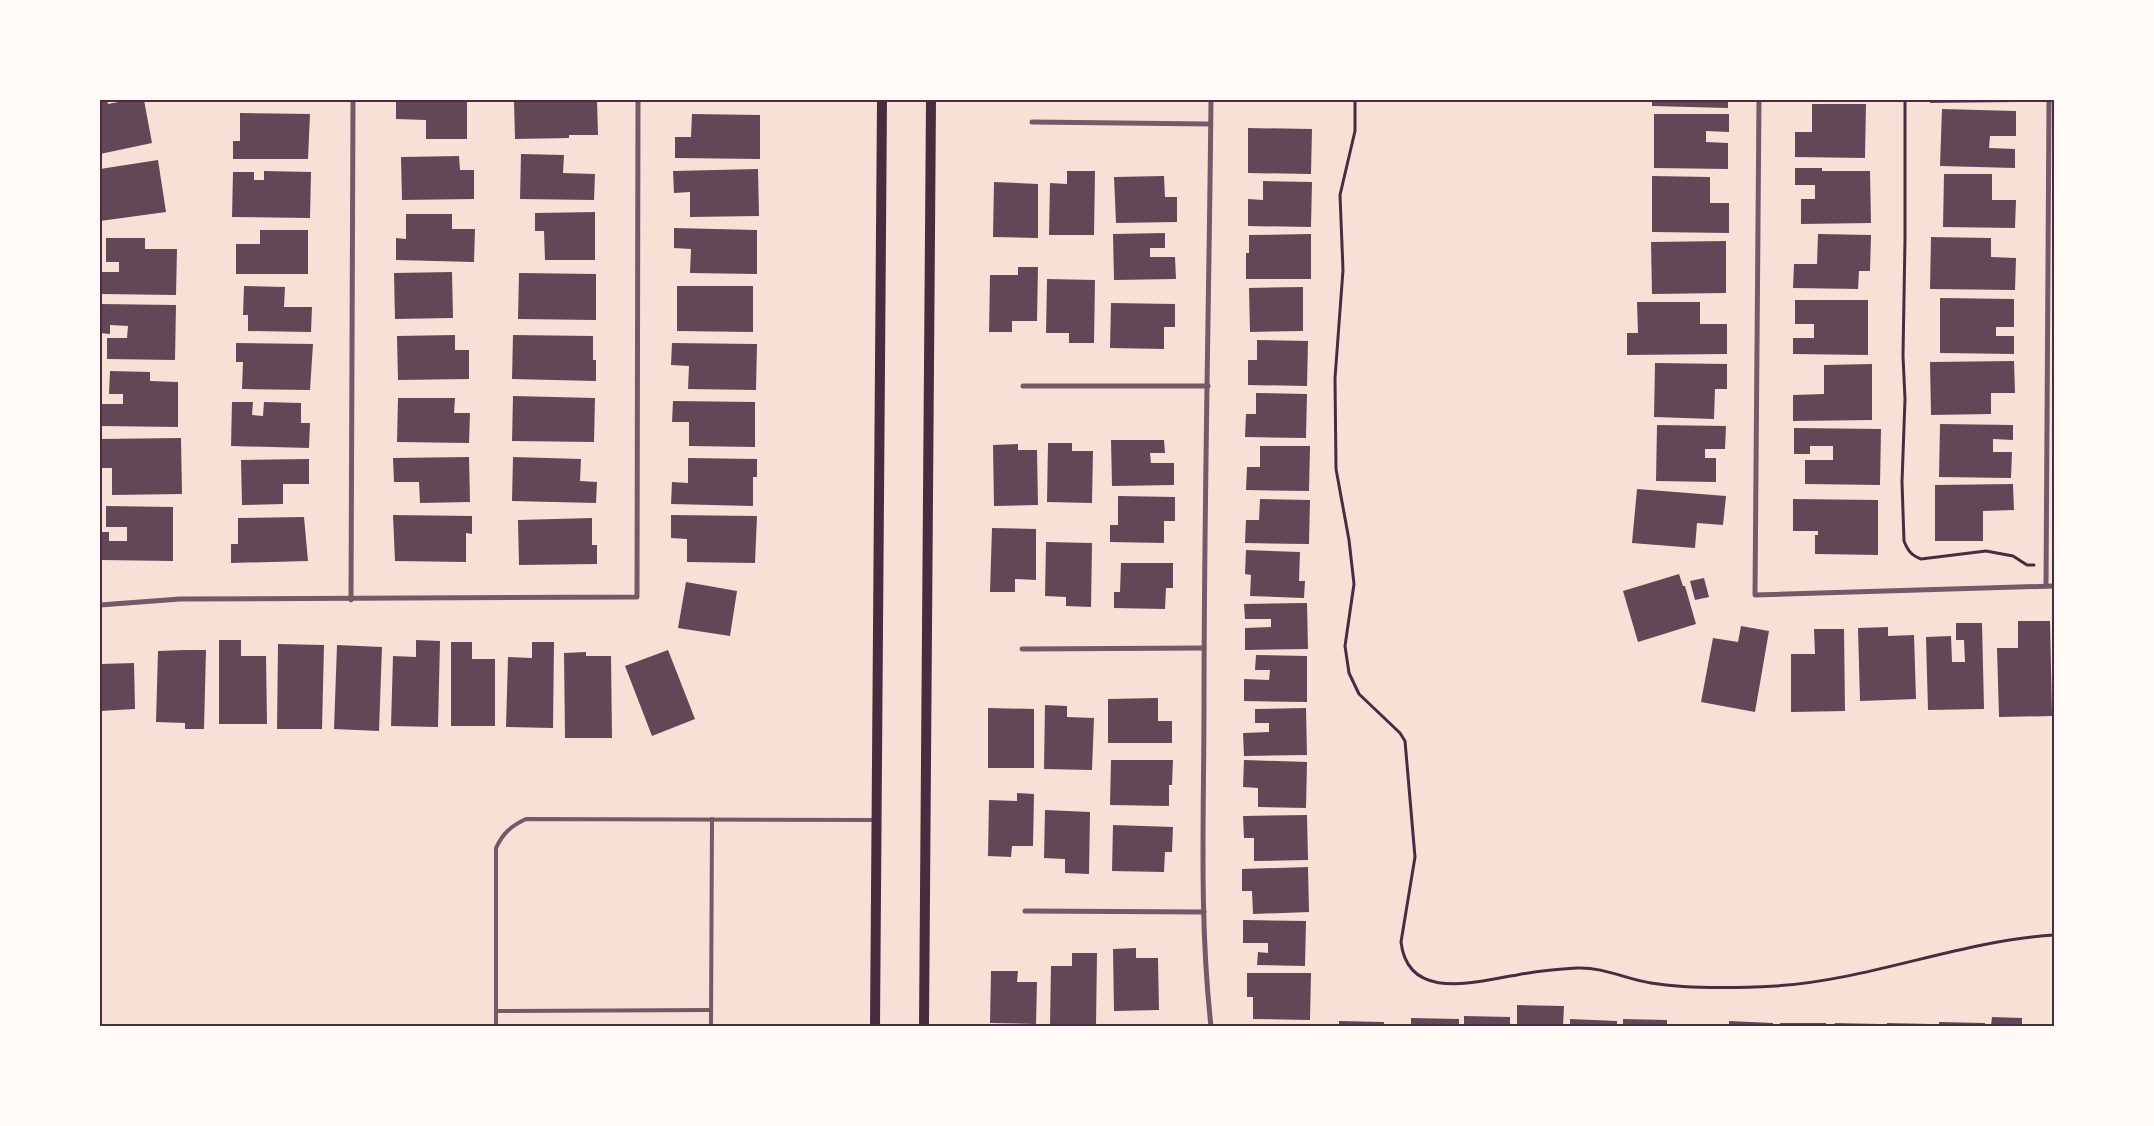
<svg xmlns="http://www.w3.org/2000/svg" width="2154" height="1126" viewBox="0 0 2154 1126" font-family="'PT Sans Narrow',sans-serif">
	<style>
		.building { fill: #644757 }
		.lines { fill: none; stroke-linecap: round; stroke-linejoin: round }
		.path { stroke: #4a2c40; stroke-width: 3 }
		.service { stroke: #755966; stroke-width: 4 }
		.minor { stroke: #755966; stroke-width: 5 }
		.secondary { stroke: #4a2c40; stroke-width: 10 }
		.neatline { fill: none; stroke: #4a2c40; stroke-width: 2 }
	</style>
	<rect width="100%" height="100%" fill="#f7e1d7"/>
	<g class="building">
		<polygon points="100,100 107,100 108,104 129,100 144,100 152,143 100,154"/>
		<polygon points="396,100 467,100 467,139 426,139 426,120 396,119"/>
		<polygon points="514,100 597,100 598,135 569,135 569,138 515,139"/>
		<polygon points="1652,100 1728,100 1728,108 1652,106"/>
		<polygon points="1930,100 2016,100 2016,102 1930,103"/>
		<polygon points="1812,104 1866,104 1865,158 1795,157 1795,132 1812,132"/>
		<polygon points="1942,109 2016,111 2016,136 1990,136 1989,148 2015,149 2015,168 1940,166"/>
		<polygon points="240,113 310,114 308,159 233,159 233,141 240,141"/>
		<polygon points="692,114 760,115 760,159 675,158 675,137 691,137"/>
		<polygon points="1654,114 1729,114 1729,132 1706,131 1706,142 1728,143 1728,169 1654,168"/>
		<polygon points="1248,128 1312,129 1311,174 1248,173"/>
		<polygon points="521,154 564,155 563,173 595,174 594,200 520,199"/>
		<polygon points="459,156 460,170 474,170 474,199 402,200 401,157"/>
		<polygon points="158,160 166,212 100,221 100,169"/>
		<polygon points="1795,168 1822,168 1822,171 1870,171 1871,223 1801,224 1801,199 1815,199 1815,185 1795,185"/>
		<polygon points="758,169 759,216 690,217 690,192 674,193 673,171"/>
		<polygon points="264,171 311,172 310,218 232,217 233,172 254,172 254,180 264,180"/>
		<polygon points="1067,171 1095,171 1094,235 1049,235 1050,183 1067,184"/>
		<polygon points="1944,174 1992,174 1992,200 2016,200 2015,228 1943,227"/>
		<polygon points="1164,176 1165,197 1177,197 1177,222 1116,223 1114,177"/>
		<polygon points="1652,176 1710,177 1710,203 1729,203 1729,233 1652,232"/>
		<polygon points="1263,181 1312,182 1311,227 1248,226 1248,199 1263,200"/>
		<polygon points="994,182 1038,184 1038,238 993,237"/>
		<polygon points="595,212 595,260 545,260 544,231 535,231 535,213"/>
		<polygon points="406,214 452,214 452,229 475,229 474,262 396,260 396,238 406,239"/>
		<polygon points="674,228 757,230 757,274 690,273 691,249 674,248"/>
		<polygon points="260,230 308,230 308,274 236,274 236,244 260,244"/>
		<polygon points="1165,233 1165,248 1150,248 1150,257 1175,257 1176,279 1114,280 1113,234"/>
		<polygon points="1311,234 1311,279 1246,279 1246,253 1249,253 1249,235"/>
		<polygon points="1818,234 1871,235 1870,271 1859,271 1858,289 1793,288 1794,264 1817,264"/>
		<polygon points="1931,237 1991,238 1991,257 2016,258 2015,290 1930,289"/>
		<polygon points="106,238 145,238 145,249 177,249 176,295 100,294 100,272 119,272 119,262 106,262"/>
		<polygon points="1726,241 1726,293 1652,294 1651,242"/>
		<polygon points="1018,267 1038,267 1037,321 1012,321 1012,332 989,332 990,275 1018,275"/>
		<polygon points="452,272 453,318 395,319 394,273"/>
		<polygon points="519,273 596,274 596,320 518,319"/>
		<polygon points="1047,279 1095,280 1094,343 1069,343 1069,333 1046,333"/>
		<polygon points="244,286 285,287 284,307 312,307 311,332 248,331 248,315 243,315"/>
		<polygon points="677,286 753,286 753,332 677,331"/>
		<polygon points="1303,287 1303,331 1250,332 1249,288"/>
		<polygon points="1940,298 2014,299 2014,327 1996,327 1996,336 2014,336 2014,354 1940,353"/>
		<polygon points="1795,300 1868,300 1868,355 1793,354 1793,338 1814,338 1814,324 1795,324"/>
		<polygon points="1637,302 1700,302 1700,324 1727,324 1727,354 1627,355 1627,333 1638,333"/>
		<polygon points="1111,303 1175,304 1175,327 1164,327 1164,349 1110,348"/>
		<polygon points="100,304 176,305 175,360 107,359 107,338 127,338 128,326 110,325 110,334 100,333"/>
		<polygon points="455,335 455,350 469,350 469,379 398,380 397,336"/>
		<polygon points="513,335 593,336 593,360 596,360 596,381 512,379"/>
		<polygon points="1257,340 1308,341 1307,386 1248,385 1248,360 1257,360"/>
		<polygon points="236,343 313,344 310,390 242,389 243,362 236,362"/>
		<polygon points="672,343 757,344 756,390 688,389 689,366 671,365"/>
		<polygon points="2014,361 2015,393 1991,393 1991,414 1931,415 1930,362"/>
		<polygon points="1655,363 1727,364 1727,389 1715,389 1714,419 1654,417"/>
		<polygon points="1872,364 1872,420 1793,421 1793,395 1824,394 1824,365"/>
		<polygon points="110,371 150,372 150,381 178,382 178,427 100,426 100,404 123,404 123,394 109,394"/>
		<polygon points="1256,393 1307,394 1306,438 1245,437 1246,414 1256,414"/>
		<polygon points="513,396 595,398 594,442 512,441"/>
		<polygon points="398,398 455,398 454,413 470,413 469,443 397,442"/>
		<polygon points="673,401 755,402 755,447 689,446 689,422 672,422"/>
		<polygon points="232,402 253,402 252,415 263,416 264,402 301,403 301,423 310,423 309,448 231,446"/>
		<polygon points="1940,424 2013,425 2013,440 1993,439 1993,452 2012,452 2011,478 1939,477"/>
		<polygon points="1657,425 1726,426 1725,449 1705,449 1705,458 1716,458 1716,482 1656,481"/>
		<polygon points="1794,428 1881,429 1880,485 1805,484 1805,460 1833,460 1833,446 1810,446 1810,454 1794,454"/>
		<polygon points="181,438 182,494 112,495 112,468 100,468 100,439"/>
		<polygon points="1111,440 1164,440 1165,453 1150,453 1151,463 1174,463 1174,485 1112,486"/>
		<polygon points="1048,443 1072,443 1072,451 1093,451 1092,503 1047,502"/>
		<polygon points="1018,444 1018,450 1037,450 1038,505 994,506 993,445"/>
		<polygon points="1260,446 1310,446 1309,491 1246,490 1247,467 1260,467"/>
		<polygon points="469,457 470,502 420,503 419,482 394,482 393,458"/>
		<polygon points="513,457 581,459 580,481 597,482 596,503 512,501"/>
		<polygon points="688,458 757,459 757,477 753,477 753,506 671,504 672,482 688,483"/>
		<polygon points="309,459 309,484 283,484 283,504 242,505 241,460"/>
		<polygon points="2013,484 2014,510 1983,511 1983,541 1935,541 1935,485"/>
		<polygon points="1637,489 1726,496 1723,525 1697,523 1695,548 1632,543"/>
		<polygon points="1118,496 1175,497 1175,521 1164,521 1164,543 1110,542 1110,525 1118,525"/>
		<polygon points="1260,499 1310,500 1309,544 1245,543 1246,520 1259,520"/>
		<polygon points="1793,499 1878,500 1878,555 1815,554 1815,535 1818,535 1818,531 1793,531"/>
		<polygon points="106,506 173,507 173,561 100,560 100,532 109,532 109,541 127,541 127,527 106,527"/>
		<polygon points="393,515 472,516 472,534 466,533 466,562 395,561"/>
		<polygon points="671,515 757,516 755,563 687,562 687,539 671,538"/>
		<polygon points="304,517 308,561 231,563 231,544 238,544 238,518"/>
		<polygon points="592,518 592,545 597,545 597,564 519,565 518,520"/>
		<polygon points="992,528 1036,529 1036,580 1015,579 1015,592 990,592"/>
		<polygon points="1046,542 1092,543 1091,607 1066,606 1066,597 1045,596"/>
		<polygon points="1246,550 1300,552 1299,581 1305,581 1304,598 1250,596 1251,575 1245,574"/>
		<polygon points="1121,563 1173,563 1173,588 1166,588 1165,609 1114,608 1114,592 1120,592"/>
		<polygon points="1679,574 1683,586 1685,586 1696,624 1638,642 1623,591"/>
		<polygon points="1704,578 1709,597 1695,600 1690,581"/>
		<polygon points="686,582 737,591 730,636 678,628"/>
		<polygon points="1307,603 1308,649 1245,650 1245,628 1271,627 1271,619 1245,619 1244,604"/>
		<polygon points="2018,621 2050,621 2052,716 1999,717 1997,648 2018,648"/>
		<polygon points="1956,623 1982,623 1984,709 1928,710 1926,637 1951,636 1952,662 1965,662 1964,640 1956,640"/>
		<polygon points="1741,626 1769,631 1755,712 1701,702 1713,638 1738,642"/>
		<polygon points="1888,627 1888,636 1914,635 1916,699 1860,701 1858,628"/>
		<polygon points="1814,629 1844,629 1845,711 1791,712 1791,654 1815,654"/>
		<polygon points="219,640 241,640 241,656 266,656 267,724 219,724"/>
		<polygon points="416,640 440,641 438,727 391,726 393,656 416,657"/>
		<polygon points="451,642 472,642 472,659 495,659 495,726 451,726"/>
		<polygon points="532,642 554,642 553,728 506,727 508,657 532,658"/>
		<polygon points="278,644 324,645 322,729 277,729"/>
		<polygon points="337,645 382,647 379,731 334,729"/>
		<polygon points="185,650 206,650 204,729 185,729 185,723 156,722 158,651"/>
		<polygon points="668,650 695,719 652,736 625,666"/>
		<polygon points="586,652 586,656 611,656 612,738 565,738 564,653"/>
		<polygon points="1256,655 1307,656 1307,702 1244,701 1244,679 1269,680 1270,670 1255,670"/>
		<polygon points="134,663 135,709 100,711 100,664"/>
		<polygon points="1158,698 1158,721 1172,721 1172,743 1108,743 1108,699"/>
		<polygon points="1045,705 1067,706 1067,717 1094,718 1092,770 1044,769"/>
		<polygon points="988,708 1034,709 1034,768 988,768"/>
		<polygon points="1306,708 1307,755 1244,756 1243,733 1269,732 1269,723 1255,723 1255,709"/>
		<polygon points="1111,760 1173,760 1172,785 1169,785 1169,806 1110,805"/>
		<polygon points="1244,760 1307,762 1306,808 1258,807 1258,788 1243,787"/>
		<polygon points="1017,793 1034,794 1033,846 1012,846 1011,857 988,856 989,800 1017,801"/>
		<polygon points="1045,810 1090,812 1089,874 1065,873 1065,859 1044,858"/>
		<polygon points="1307,815 1308,860 1254,861 1254,838 1244,838 1243,816"/>
		<polygon points="1113,825 1173,827 1172,852 1165,852 1164,872 1112,871"/>
		<polygon points="1308,867 1309,912 1253,914 1252,891 1242,891 1242,869"/>
		<polygon points="1243,920 1306,921 1305,966 1257,965 1258,952 1268,953 1268,943 1243,943"/>
		<polygon points="1136,948 1136,958 1158,958 1159,1010 1114,1011 1113,949"/>
		<polygon points="1072,953 1097,953 1096,1026 1050,1026 1051,966 1072,966"/>
		<polygon points="991,971 1018,971 1017,982 1037,982 1036,1024 990,1023"/>
		<polygon points="1247,973 1311,973 1310,1020 1253,1019 1253,997 1247,997"/>
		<polygon points="1517,1005 1564,1006 1563,1026 1517,1026"/>
		<polygon points="1464,1016 1510,1017 1510,1026 1464,1026"/>
		<polygon points="1992,1017 2022,1018 2022,1026 1991,1026"/>
		<polygon points="1411,1018 1459,1019 1459,1026 1411,1026"/>
		<polygon points="1570,1019 1617,1021 1617,1026 1570,1026"/>
		<polygon points="1623,1019 1667,1020 1667,1026 1623,1026"/>
		<polygon points="1339,1021 1384,1022 1384,1026 1339,1026"/>
		<polygon points="1729,1021 1773,1023 1773,1026 1729,1026"/>
		<polygon points="1939,1022 1985,1023 1985,1026 1939,1026"/>
		<rect x="1780" y="1023" width="46" height="3"/>
		<polygon points="1835,1023 1880,1024 1880,1026 1834,1026"/>
		<polygon points="1887,1023 1931,1024 1931,1026 1887,1026"/>
	</g>
	<g class="lines">
		<g class="path">
			<path d="M 1355,100 L 1355,131 L 1340,195 L 1343,270 L 1335,378 L 1336,469 L 1349,540 L 1354,584 L 1345,646 L 1349,673 L 1359,694 L 1400,733 L 1405,741 L 1415,857 L 1401,942 C 1408,1003 1478,981 1517,975 C 1537,971 1557,969 1577,968 C 1604,967 1625,979 1651,983 C 1688,989 1738,988 1776,986 C 1870,980 1959,941 2054,935"/>
			<path d="M 1905,100 L 1905,239 L 1903,356 L 1905,399 L 1902,482 L 1904,541 C 1908,551 1911,555 1921,559 L 1986,551 L 2013,556 L 2027,565 L 2034,565"/>
		</g>
		<g class="service">
			<polyline points="496,1011 711,1010"/>
			<path d="M 496,1026 L 496,848 C 503,833 511,826 526,819 L 875,820"/>
			<polyline points="711,1026 712,819"/>
		</g>
		<g class="minor">
			<path d="M 1211,100 C 1209,302 1204,503 1204,705 C 1204,812 1199,920 1211,1026"/>
			<polyline points="1759,100 1755,595 2054,586"/>
			<polyline points="1032,122 1210,124"/>
			<polyline points="1023,386 1208,386"/>
			<polyline points="2046,586 2049,100"/>
			<polyline points="351,600 353,100"/>
			<polyline points="100,605 180,599 637,597 638,100"/>
			<polyline points="1022,649 1204,648"/>
			<polyline points="1025,911 1204,912"/>
		</g>
		<g class="secondary">
			<polyline points="875,1026 882,100"/>
			<polyline points="924,1026 931,100"/>
		</g>
	</g>
	<rect width="2154" height="1126" fill="none" stroke="#fffaf5" stroke-width="202"/>
	<rect x="101" y="101" width="1952" height="924" class="neatline"/>
</svg>
